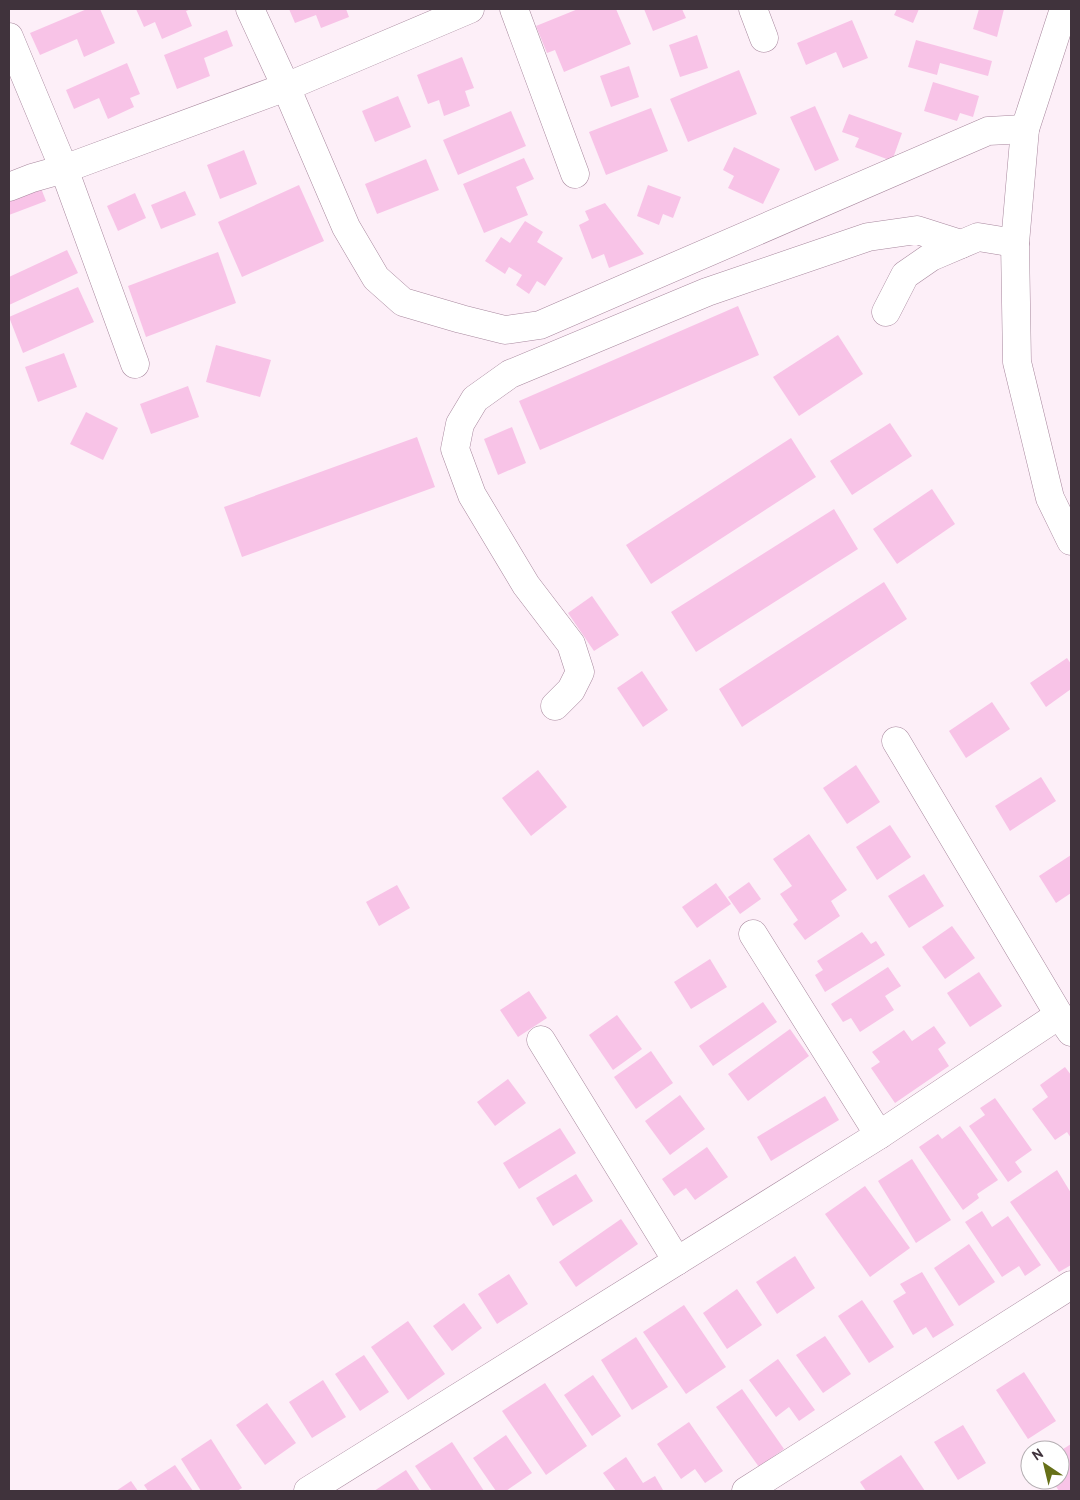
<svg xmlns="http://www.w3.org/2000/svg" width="1080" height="1500" viewBox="0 0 1080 1500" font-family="Overpass,sans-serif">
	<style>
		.building { fill: #f8c3e7 }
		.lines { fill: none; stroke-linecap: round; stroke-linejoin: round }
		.minor-casing { stroke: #a8889e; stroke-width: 29 }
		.minor { stroke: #fff; stroke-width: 28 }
	</style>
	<rect width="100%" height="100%" fill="#fdeff8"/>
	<g class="building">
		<polygon points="87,9 100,9 115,43 84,57 77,39 40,55 30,33"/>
		<polygon points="136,9 191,9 186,11 192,26 162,39 155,22 144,27"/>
		<polygon points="289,9 346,9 349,17 321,28 316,15 295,23"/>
		<polygon points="578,9 616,9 631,44 564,72 555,50 547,53 536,26"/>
		<polygon points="644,9 682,9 686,18 653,31"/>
		<polygon points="897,9 919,9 913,23 894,15"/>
		<polygon points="979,9 1004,9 997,37 973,29"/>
		<polygon points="852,20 868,58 843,68 836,52 806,65 797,43"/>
		<polygon points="227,30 233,46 204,58 210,76 177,89 164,55"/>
		<polygon points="697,35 708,68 680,77 669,45"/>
		<polygon points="916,40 992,61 988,76 940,63 937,75 908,67"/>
		<polygon points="462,57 474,88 465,91 470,106 444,116 439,100 428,104 417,75"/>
		<polygon points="127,63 140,94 130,98 134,107 108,119 99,98 74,109 66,90"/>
		<polygon points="629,66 639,97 611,107 600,76"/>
		<polygon points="739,70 757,114 688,142 670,99"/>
		<polygon points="933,82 979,96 973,117 960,113 957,121 924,111"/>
		<polygon points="398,96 411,127 375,142 362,111"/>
		<polygon points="815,106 839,160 815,171 790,117"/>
		<polygon points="651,108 668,151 606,175 589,132"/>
		<polygon points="511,111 526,146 458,175 443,140"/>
		<polygon points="849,114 902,133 892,161 855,147 859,138 842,132"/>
		<polygon points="734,147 780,169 763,204 728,188 734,176 723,170"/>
		<polygon points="244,150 257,184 220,199 207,165"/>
		<polygon points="524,158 534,179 516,187 528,215 484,233 463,184"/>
		<polygon points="426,159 439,190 377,214 365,184"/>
		<polygon points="37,178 46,201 9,215 9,189"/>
		<polygon points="299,185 324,241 242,277 218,222"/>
		<polygon points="648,185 681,197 673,218 663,214 659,225 637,216"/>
		<polygon points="185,191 196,215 161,229 151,205"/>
		<polygon points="135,193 146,218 118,231 107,206"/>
		<polygon points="605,203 644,254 609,268 604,254 592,259 579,225 589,220 585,211"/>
		<polygon points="525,221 543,232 537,242 563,258 545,286 537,281 529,294 516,285 522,275 509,267 505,274 485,261 501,237 510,243"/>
		<polygon points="67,250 78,273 9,305 9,277"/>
		<polygon points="218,252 236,303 146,337 128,286"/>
		<polygon points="78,287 94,322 23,353 9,317"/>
		<polygon points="738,306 759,355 540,450 519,401"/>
		<polygon points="838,335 863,374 799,416 773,377"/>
		<polygon points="216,345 271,360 260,397 206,382"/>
		<polygon points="64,353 77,387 38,402 25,367"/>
		<polygon points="188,386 199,417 151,434 140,404"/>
		<polygon points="86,412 118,428 103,460 70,444"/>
		<polygon points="890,423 912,456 852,495 830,461"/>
		<polygon points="512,427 526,463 498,475 484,439"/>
		<polygon points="417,437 435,487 242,557 224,507"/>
		<polygon points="791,438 816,477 651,584 626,545"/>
		<polygon points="932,489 955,524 897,564 873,529"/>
		<polygon points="834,509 858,549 696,652 671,612"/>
		<polygon points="884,582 907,619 742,727 719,689"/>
		<polygon points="592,596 619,635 594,651 568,613"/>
		<polygon points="1067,658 1071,664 1071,689 1046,707 1030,683"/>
		<polygon points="642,671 668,710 643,727 617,688"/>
		<polygon points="992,702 1010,729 966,758 949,731"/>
		<polygon points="856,765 880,802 847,824 823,788"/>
		<polygon points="538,770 567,807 531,836 502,798"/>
		<polygon points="1041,777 1056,801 1010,831 995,806"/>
		<polygon points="890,825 911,857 877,880 856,847"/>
		<polygon points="809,834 847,890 831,901 840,916 805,940 793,924 798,920 780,894 792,886 773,859"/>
		<polygon points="1071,855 1071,893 1056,903 1039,876"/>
		<polygon points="924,874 944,906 909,928 888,896"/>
		<polygon points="749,882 761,899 740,914 728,897"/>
		<polygon points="716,883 731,904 697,928 682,907"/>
		<polygon points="397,885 410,908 379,926 366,902"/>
		<polygon points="952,926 975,958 945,979 922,947"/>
		<polygon points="862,932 871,944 876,941 885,955 825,992 815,975 823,970 817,961"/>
		<polygon points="710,959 727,987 691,1009 674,982"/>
		<polygon points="888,967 901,986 885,996 894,1010 860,1032 851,1018 843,1022 831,1004"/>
		<polygon points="979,972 1002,1006 970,1027 947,993"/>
		<polygon points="529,991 547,1018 518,1037 500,1010"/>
		<polygon points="763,1002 777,1022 713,1066 699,1046"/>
		<polygon points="617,1015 642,1049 613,1070 589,1035"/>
		<polygon points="934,1026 946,1043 938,1049 949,1066 895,1103 871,1068 880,1062 872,1052 904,1030 912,1041"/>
		<polygon points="790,1029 809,1056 748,1101 728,1074"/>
		<polygon points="651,1051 673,1083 636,1109 614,1077"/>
		<polygon points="1065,1067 1071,1075 1071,1138 1067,1132 1055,1140 1032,1109 1048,1097 1040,1085"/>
		<polygon points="508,1079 526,1103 495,1126 477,1102"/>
		<polygon points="680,1095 705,1129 670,1155 645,1121"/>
		<polygon points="825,1096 839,1120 771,1161 757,1137"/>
		<polygon points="995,1098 1032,1150 1015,1162 1022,1172 1008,1182 969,1126 985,1115 980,1108"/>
		<polygon points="960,1126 998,1180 977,1194 979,1198 963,1210 919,1147 938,1134 942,1139"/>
		<polygon points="560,1128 576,1153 519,1189 503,1163"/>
		<polygon points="707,1147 728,1177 695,1200 686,1188 674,1196 662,1179"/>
		<polygon points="912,1159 951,1220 916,1243 878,1181"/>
		<polygon points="1057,1170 1071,1193 1071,1265 1059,1272 1010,1202"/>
		<polygon points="576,1174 593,1201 553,1226 536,1198"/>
		<polygon points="865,1186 910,1248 870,1277 825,1214"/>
		<polygon points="982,1211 992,1227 1008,1216 1041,1265 1025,1276 1019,1266 1002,1277 965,1222"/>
		<polygon points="621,1219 638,1244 576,1287 559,1262"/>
		<polygon points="969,1244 995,1282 959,1306 934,1268"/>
		<polygon points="795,1256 815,1288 777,1314 756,1282"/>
		<polygon points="922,1272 954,1325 933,1338 926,1327 913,1335 893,1301 906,1293 900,1284"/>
		<polygon points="509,1274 528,1304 497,1324 478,1294"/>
		<polygon points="737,1289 762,1325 727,1349 703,1313"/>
		<polygon points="862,1300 894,1347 869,1363 838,1316"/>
		<polygon points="464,1303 482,1328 452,1351 433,1326"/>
		<polygon points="684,1305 726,1367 686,1394 643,1332"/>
		<polygon points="408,1321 445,1374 408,1400 371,1347"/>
		<polygon points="825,1336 851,1374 823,1393 796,1355"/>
		<polygon points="636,1337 668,1387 632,1410 601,1360"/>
		<polygon points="364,1355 389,1392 360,1411 335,1374"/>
		<polygon points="778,1359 815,1410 799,1421 789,1407 776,1417 749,1380"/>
		<polygon points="1024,1372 1056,1421 1028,1439 996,1390"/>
		<polygon points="593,1375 621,1416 592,1436 564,1395"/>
		<polygon points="323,1380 346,1417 312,1438 289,1402"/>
		<polygon points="545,1383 587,1446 546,1475 502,1411"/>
		<polygon points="742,1389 784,1449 759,1467 716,1407"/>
		<polygon points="267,1403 296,1443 265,1465 236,1425"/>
		<polygon points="689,1422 723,1471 705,1483 695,1469 681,1479 657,1444"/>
		<polygon points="963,1425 986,1463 958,1480 934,1442"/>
		<polygon points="506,1435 532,1473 506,1491 496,1491 473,1458"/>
		<polygon points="211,1439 242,1488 237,1491 201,1491 181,1459"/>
		<polygon points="452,1442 484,1491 432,1491 415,1466"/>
		<polygon points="1071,1444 1071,1491 1059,1491 1052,1480 1060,1480 1060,1451"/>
		<polygon points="901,1455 925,1491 866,1491 860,1482"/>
		<polygon points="626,1457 643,1483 655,1476 663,1490 661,1491 616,1491 603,1473"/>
		<polygon points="175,1465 193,1491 148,1491 144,1485"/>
		<polygon points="406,1470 420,1491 374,1491"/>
		<polygon points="131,1481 138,1491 116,1491"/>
	</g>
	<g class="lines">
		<defs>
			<g id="minor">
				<polyline points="250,9 286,87 346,227 376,278 403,302 461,319 505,330 540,325 988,131 1025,129"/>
				<polyline points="514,9 575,174"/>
				<polyline points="753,9 764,38"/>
				<polyline points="1064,9 1025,129 1015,243 1017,362 1050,498 1071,541"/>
				<polyline points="9,37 64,169 286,87 470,9"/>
				<polyline points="9,187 32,178 64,169 135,364"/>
				<polyline points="886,312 905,275 931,257 978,237 1015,243"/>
				<polyline points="555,706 571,690 580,672 571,644 526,585 472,495 455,449 460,424 475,399 510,374 707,292 868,237 917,230 961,244"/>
				<polyline points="896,741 1059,1015 1071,1032"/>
				<polyline points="753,934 879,1135"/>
				<polyline points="541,1040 677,1261"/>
				<polyline points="308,1491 879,1135 1059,1015"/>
				<polyline points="746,1491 1071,1285"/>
			</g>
		</defs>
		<use href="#minor" class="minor-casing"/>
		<use href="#minor" class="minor"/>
	</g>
	<rect width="1080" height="1500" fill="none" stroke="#40333c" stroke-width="20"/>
	<g transform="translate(1045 1465) rotate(325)"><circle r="24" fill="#ffffff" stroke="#b3adb1"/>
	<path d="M0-4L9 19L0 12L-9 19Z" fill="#667018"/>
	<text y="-8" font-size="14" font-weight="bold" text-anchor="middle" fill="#40333c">N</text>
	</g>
</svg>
